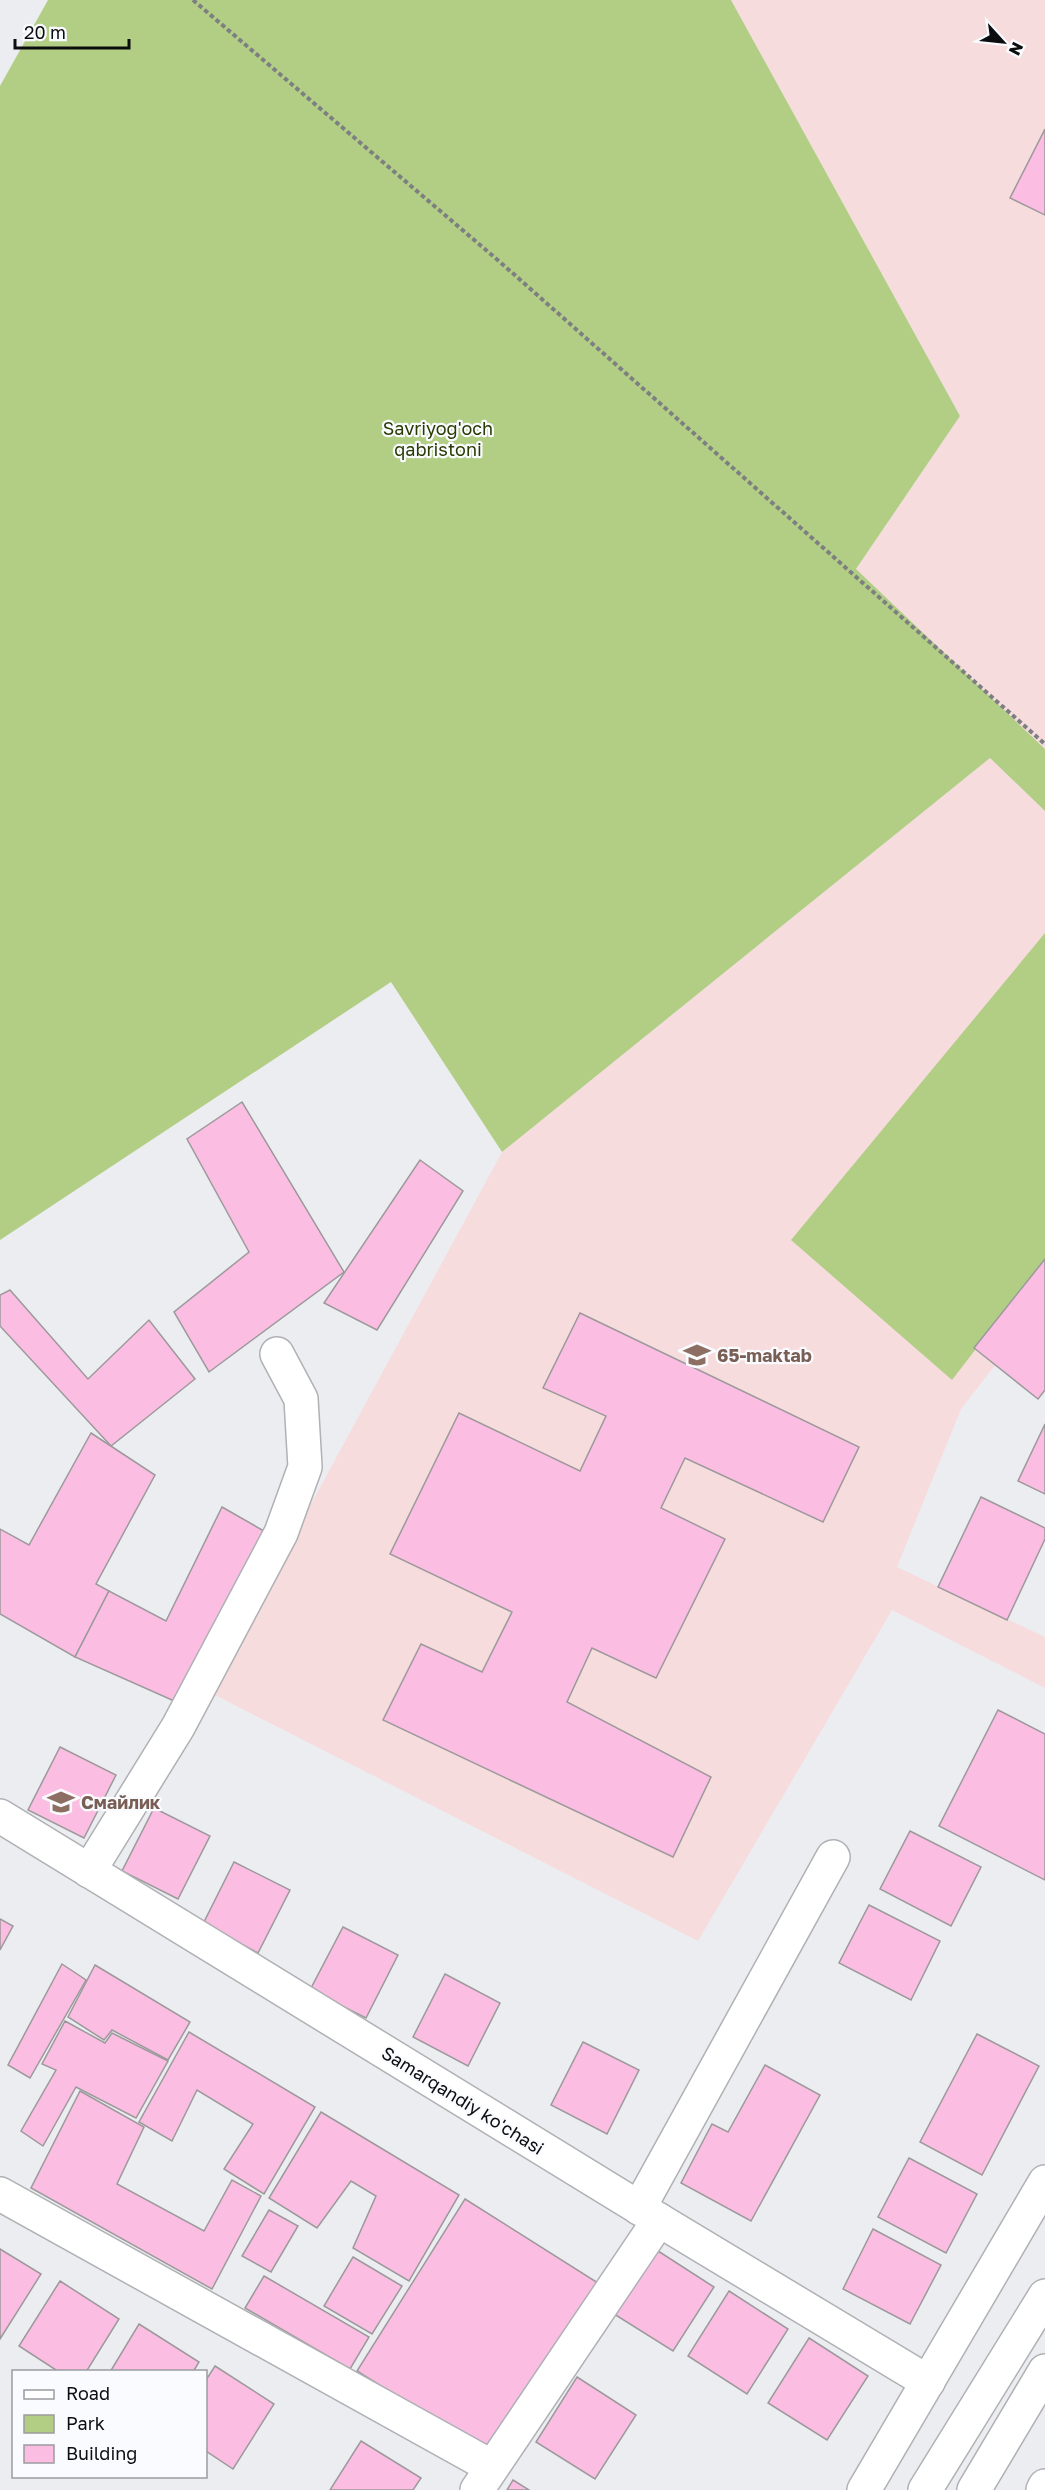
<svg xmlns="http://www.w3.org/2000/svg" width="1045" height="2490" viewBox="0 0 1045 2490" font-family="'Golos Text',sans-serif">
	<style>
		.education { fill: #f7dcde }
		.green { fill: #b2ce85 }
		.building { fill: #fbbee2; stroke: #9c999b; stroke-width: 1.5 }
		.lines { fill: none; stroke-linecap: round; stroke-linejoin: round }
		.minor-casing { stroke: #afb1b4; stroke-width: 36 }
		.major-casing { stroke: #afb1b4; stroke-width: 36 }
		.path { stroke: #7e7f81; stroke-width: 4; stroke-dasharray: 4.5 3; stroke-linecap: butt }
		.minor { stroke: #fff; stroke-width: 33 }
		.major { stroke: #fff; stroke-width: 33 }
		.labels { text-anchor: middle; dominant-baseline: central; stroke-width: 4.5; stroke-linejoin: round; paint-order: stroke }
		.park-label { font-size: 18px; fill: #2a3b02; stroke: #f9fbfe }
		.education-label { font-size: 18px; font-weight: bold; fill: #785e54; stroke: #f9fbfe; text-anchor: start }
		.street-label { font-size: 18px; fill: #0c0d0e; stroke: #f9fbfe }
	</style>
	<rect width="100%" height="100%" fill="#ecedf1"/>
	<g class="education">
		<polygon points="731,0 1045,0 1045,749 856,569 960,416"/>
		<polygon points="990,758 1045,811 1045,1301 961,1409 897,1567 1045,1637 1045,1688 892,1610 698,1941 209,1692 502,1152"/>
	</g>
	<g class="green">
		<polygon points="48,0 731,0 960,416 856,569 1045,749 1045,811 990,758 502,1152 391,982 0,1240 0,86"/>
		<polygon points="1045,933 1045,1259 952,1380 791,1240"/>
	</g>
	<g class="building">
		<polygon points="1045,129 1045,215 1010,198"/>
		<polygon points="242,1102 344,1272 209,1372 174,1312 249,1252 187,1139"/>
		<polygon points="420,1160 463,1191 377,1330 324,1303"/>
		<polygon points="1045,1259 1045,1390 1038,1399 974,1348"/>
		<polygon points="10,1290 88,1379 149,1320 195,1379 111,1446 0,1326 0,1295"/>
		<polygon points="580,1313 859,1447 823,1522 685,1458 661,1508 725,1539 656,1678 592,1648 567,1702 711,1777 673,1857 383,1720 421,1644 482,1672 512,1612 390,1554 459,1413 580,1471 606,1416 543,1388"/>
		<polygon points="1045,1424 1045,1494 1018,1481"/>
		<polygon points="91,1433 155,1475 96,1584 109,1591 75,1657 0,1614 0,1529 29,1545"/>
		<polygon points="981,1497 1045,1528 1045,1539 1007,1620 938,1587"/>
		<polygon points="222,1507 271,1535 181,1704 75,1657 109,1591 166,1621"/>
		<polygon points="998,1710 1045,1734 1045,1880 939,1826"/>
		<polygon points="60,1747 116,1775 84,1838 28,1810"/>
		<polygon points="154,1808 210,1836 178,1899 122,1871"/>
		<polygon points="910,1831 981,1867 951,1926 880,1889"/>
		<polygon points="234,1862 290,1890 258,1953 203,1924"/>
		<polygon points="869,1905 940,1941 911,2000 839,1963"/>
		<polygon points="0,1919 13,1926 0,1950"/>
		<polygon points="343,1927 398,1955 366,2018 310,1990"/>
		<polygon points="62,1964 86,1980 30,2078 8,2065"/>
		<polygon points="95,1965 190,2022 168,2060 112,2030 104,2040 68,2017"/>
		<polygon points="445,1974 500,2003 468,2066 413,2037"/>
		<polygon points="65,2021 105,2043 112,2033 168,2061 136,2118 76,2087 43,2146 21,2131 56,2070 42,2064"/>
		<polygon points="189,2032 315,2107 264,2194 224,2169 253,2124 197,2090 172,2141 139,2122"/>
		<polygon points="977,2034 1039,2066 982,2175 920,2142"/>
		<polygon points="583,2042 639,2070 607,2134 551,2105"/>
		<polygon points="765,2065 820,2095 751,2221 681,2183 712,2124 728,2132"/>
		<polygon points="80,2091 144,2127 117,2184 204,2231 232,2180 261,2196 212,2289 31,2188"/>
		<polygon points="321,2112 459,2195 409,2281 353,2248 376,2196 351,2181 317,2228 269,2198"/>
		<polygon points="909,2158 977,2194 946,2253 878,2217"/>
		<polygon points="465,2199 598,2283 490,2454 357,2371"/>
		<polygon points="269,2210 298,2226 271,2272 242,2256"/>
		<polygon points="873,2229 941,2265 910,2324 843,2289"/>
		<polygon points="0,2249 41,2274 0,2339"/>
		<polygon points="655,2249 714,2287 673,2351 614,2314"/>
		<polygon points="353,2257 402,2286 372,2334 324,2306"/>
		<polygon points="264,2276 369,2337 350,2369 245,2308"/>
		<polygon points="60,2281 119,2319 86,2372 59,2372 19,2346"/>
		<polygon points="729,2291 788,2329 747,2394 688,2356"/>
		<polygon points="139,2324 199,2362 193,2372 110,2372"/>
		<polygon points="809,2338 868,2376 827,2440 768,2403"/>
		<polygon points="215,2366 274,2404 233,2469 206,2451 206,2380"/>
		<polygon points="577,2377 636,2415 595,2479 536,2442"/>
		<polygon points="361,2441 421,2478 413,2490 330,2490"/>
		<polygon points="513,2480 529,2490 507,2490"/>
	</g>
	<g class="lines">
		<defs>
			<g id="minor">
				<polyline points="0,1816 659,2220 928,2382"/>
				<polyline points="89,1871 178,1727 281,1533 305,1467 301,1399 277,1354"/>
				<polyline points="0,2194 492,2467"/>
				<polyline points="639,2208 833,1857"/>
				<polyline points="477,2490 659,2220"/>
				<polyline points="864,2490 1045,2182"/>
				<polyline points="1043,2490 1045,2486"/>
			</g>
			<g id="major">
				<polyline points="925,2490 1045,2296"/>
				<polyline points="974,2490 1045,2371"/>
			</g>
		</defs>
		<use href="#minor" class="minor-casing"/>
		<use href="#major" class="major-casing"/>
		<polyline class="path" points="193,0 500,262 1045,744"/>
		<use href="#minor" class="minor"/>
		<use href="#major" class="major"/>
	</g>
	<defs>
		<symbol id="school-bare" viewBox="-9 -9 18 18"><path d="M0-5L7-2L0 1L-7-2ZM-4 1L0 2.5L4 1V4Q0 6-4 4Z" fill="#8d6e63" stroke="#f9fbfe" stroke-width="2.5" paint-order="stroke"/></symbol>
	</defs>
	<g fill-rule="evenodd">
		<use href="#school-bare" x="678" y="1336" width="38" height="38"/>
		<use href="#school-bare" x="42" y="1783" width="38" height="38"/>
	</g>
	<g class="labels">
		<g class="park-label">
			<text x="438" y="428">Savriyog'och<tspan x="438" dy="21">qabristoni</tspan></text>
		</g>
		<g class="education-label">
			<text x="717" y="1355">65-maktab</text>
			<text x="81" y="1802">Смайлик</text>
		</g>
		<g class="street-label">
			<text transform="translate(463 2100) rotate(32)">Samarqandiy ko'chasi</text>
		</g>
	</g>
	<rect x="12" y="2370" width="195" height="108" fill="#f9fbfe" stroke="#9a9c9e" stroke-width="1.5"/>
	<rect x="24" y="2390" width="30" height="9" fill="#ffffff" stroke="#9a9c9e" stroke-width="1.5"/>
	<text x="66" y="2400" font-size="18" fill="#0c0d0e">Road</text>
	<rect x="24" y="2415" width="30" height="18" fill="#b2ce85" stroke="#9a9c9e" stroke-width="1.5"/>
	<text x="66" y="2430" font-size="18" fill="#0c0d0e">Park</text>
	<rect x="24" y="2445" width="30" height="18" fill="#fbbee2" stroke="#9a9c9e" stroke-width="1.5"/>
	<text x="66" y="2460" font-size="18" fill="#0c0d0e">Building</text>
	<g transform="translate(1003 42) rotate(117)" stroke="#f9fbfe" stroke-width="4.5" paint-order="stroke">
	<path d="M0-4.5L10 22L0 15L-10 22Z" fill="#0c0d0e"/>
	<text y="-9" font-size="16" font-weight="bold" text-anchor="middle" fill="#0c0d0e">N</text>
	</g>
	<path d="M15 39v9h114v-9" fill="none" stroke="#0c0d0e" stroke-width="3"/>
	<text x="24" y="39" font-size="18" fill="#0c0d0e" stroke="#f9fbfe" stroke-width="4.5" paint-order="stroke">20 m</text>
</svg>
